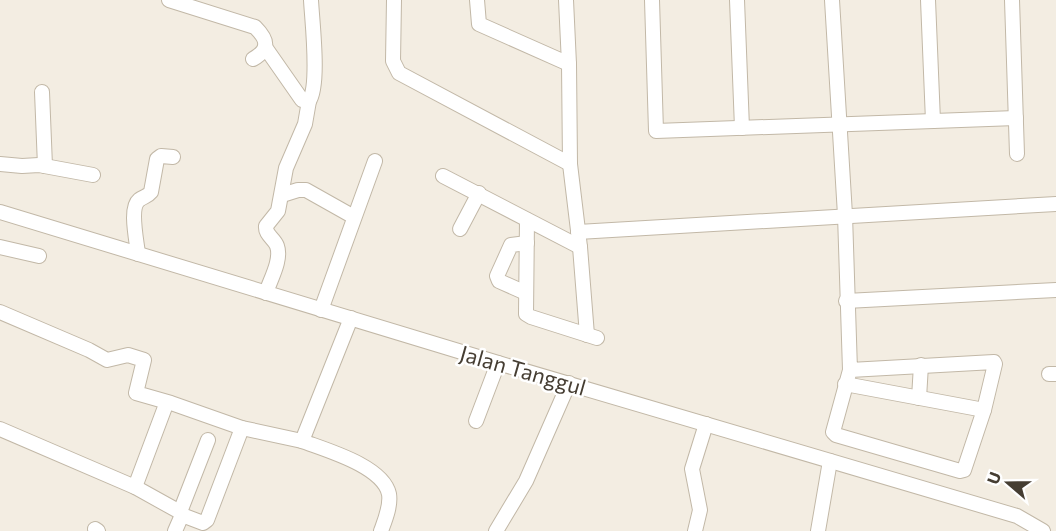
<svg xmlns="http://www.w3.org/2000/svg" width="1056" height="531" viewBox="0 0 1056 531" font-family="Commissioner,sans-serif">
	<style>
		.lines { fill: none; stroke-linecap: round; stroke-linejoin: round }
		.minor-casing { stroke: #c2b8a7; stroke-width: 16 }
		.minor { stroke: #fff; stroke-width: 14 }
		.labels { text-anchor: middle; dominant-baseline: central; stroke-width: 5; stroke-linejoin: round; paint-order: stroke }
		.street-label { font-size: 22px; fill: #453d32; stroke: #fff }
	</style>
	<rect width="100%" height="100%" fill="#f3ede2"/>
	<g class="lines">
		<defs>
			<g id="minor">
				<path d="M 169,0 L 255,27 C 268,40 270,49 253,59"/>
				<polyline points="394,0 393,61 399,73 570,164"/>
				<polyline points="477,0 479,24 569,64"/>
				<polyline points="566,0 569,64 570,164 580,247 587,335"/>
				<polyline points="652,0 656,131 1016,118"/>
				<polyline points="737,0 742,128"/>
				<polyline points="832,0 845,215 850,370 833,432 836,435 960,471 964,470 984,410 995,364 994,362 850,370"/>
				<polyline points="928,0 933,121"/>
				<polyline points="1012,0 1017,154"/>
				<path d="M 265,47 L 302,100 L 309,101 C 320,85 312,21 311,0"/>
				<polyline points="42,92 45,166"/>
				<polyline points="0,164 22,166 39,165 93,175"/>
				<polyline points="443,176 580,247"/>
				<polyline points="282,195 298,190 306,190 354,217"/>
				<polyline points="0,212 498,363 1017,516 1043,531"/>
				<polyline points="527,220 526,314 531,317 597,338"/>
				<polyline points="460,229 479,193"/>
				<polyline points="578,232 1056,204"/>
				<polyline points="0,247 39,256"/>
				<path d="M 138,254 C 137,242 129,208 139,200 C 144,196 147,197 151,192 L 157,159 L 161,156 L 173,157"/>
				<path d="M 266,293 C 270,280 282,260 277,246 C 274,238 265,235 266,226 L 278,211 L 286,168 L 305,124 L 309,101"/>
				<polyline points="526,293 499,281 497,276 511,245 527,243"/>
				<polyline points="846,301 1056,290"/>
				<polyline points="321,310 375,161"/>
				<polyline points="0,312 89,350 107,360 128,355 144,360 136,393 171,403 242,428 302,441"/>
				<path d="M 351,318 L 302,441 C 326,450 383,466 389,494 C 391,506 385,520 381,531"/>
				<polyline points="1049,374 1056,374"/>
				<polyline points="845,384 984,410"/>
				<polyline points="919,398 921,365"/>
				<polyline points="476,421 498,363"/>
				<polyline points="0,429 135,487 180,512 182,515 175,531"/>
				<polyline points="135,487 165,407"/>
				<polyline points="180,512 208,440"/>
				<polyline points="182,515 203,523 207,520 242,428"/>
				<polyline points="95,529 98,531"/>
				<polyline points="496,531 526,481 569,383"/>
				<polyline points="695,531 700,510 692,469 706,424"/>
				<polyline points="818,531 830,461"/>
			</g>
		</defs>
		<use href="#minor" class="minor-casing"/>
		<use href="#minor" class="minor"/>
	</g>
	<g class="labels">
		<g class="street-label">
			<text transform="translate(523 370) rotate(16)">Jalan Tanggul</text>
		</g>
	</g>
	<g transform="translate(1008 483) rotate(290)" stroke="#ffffff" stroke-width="4.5" paint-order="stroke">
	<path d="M0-4.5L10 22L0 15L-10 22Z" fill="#453d32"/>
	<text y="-9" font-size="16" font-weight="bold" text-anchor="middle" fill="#453d32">U</text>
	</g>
</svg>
